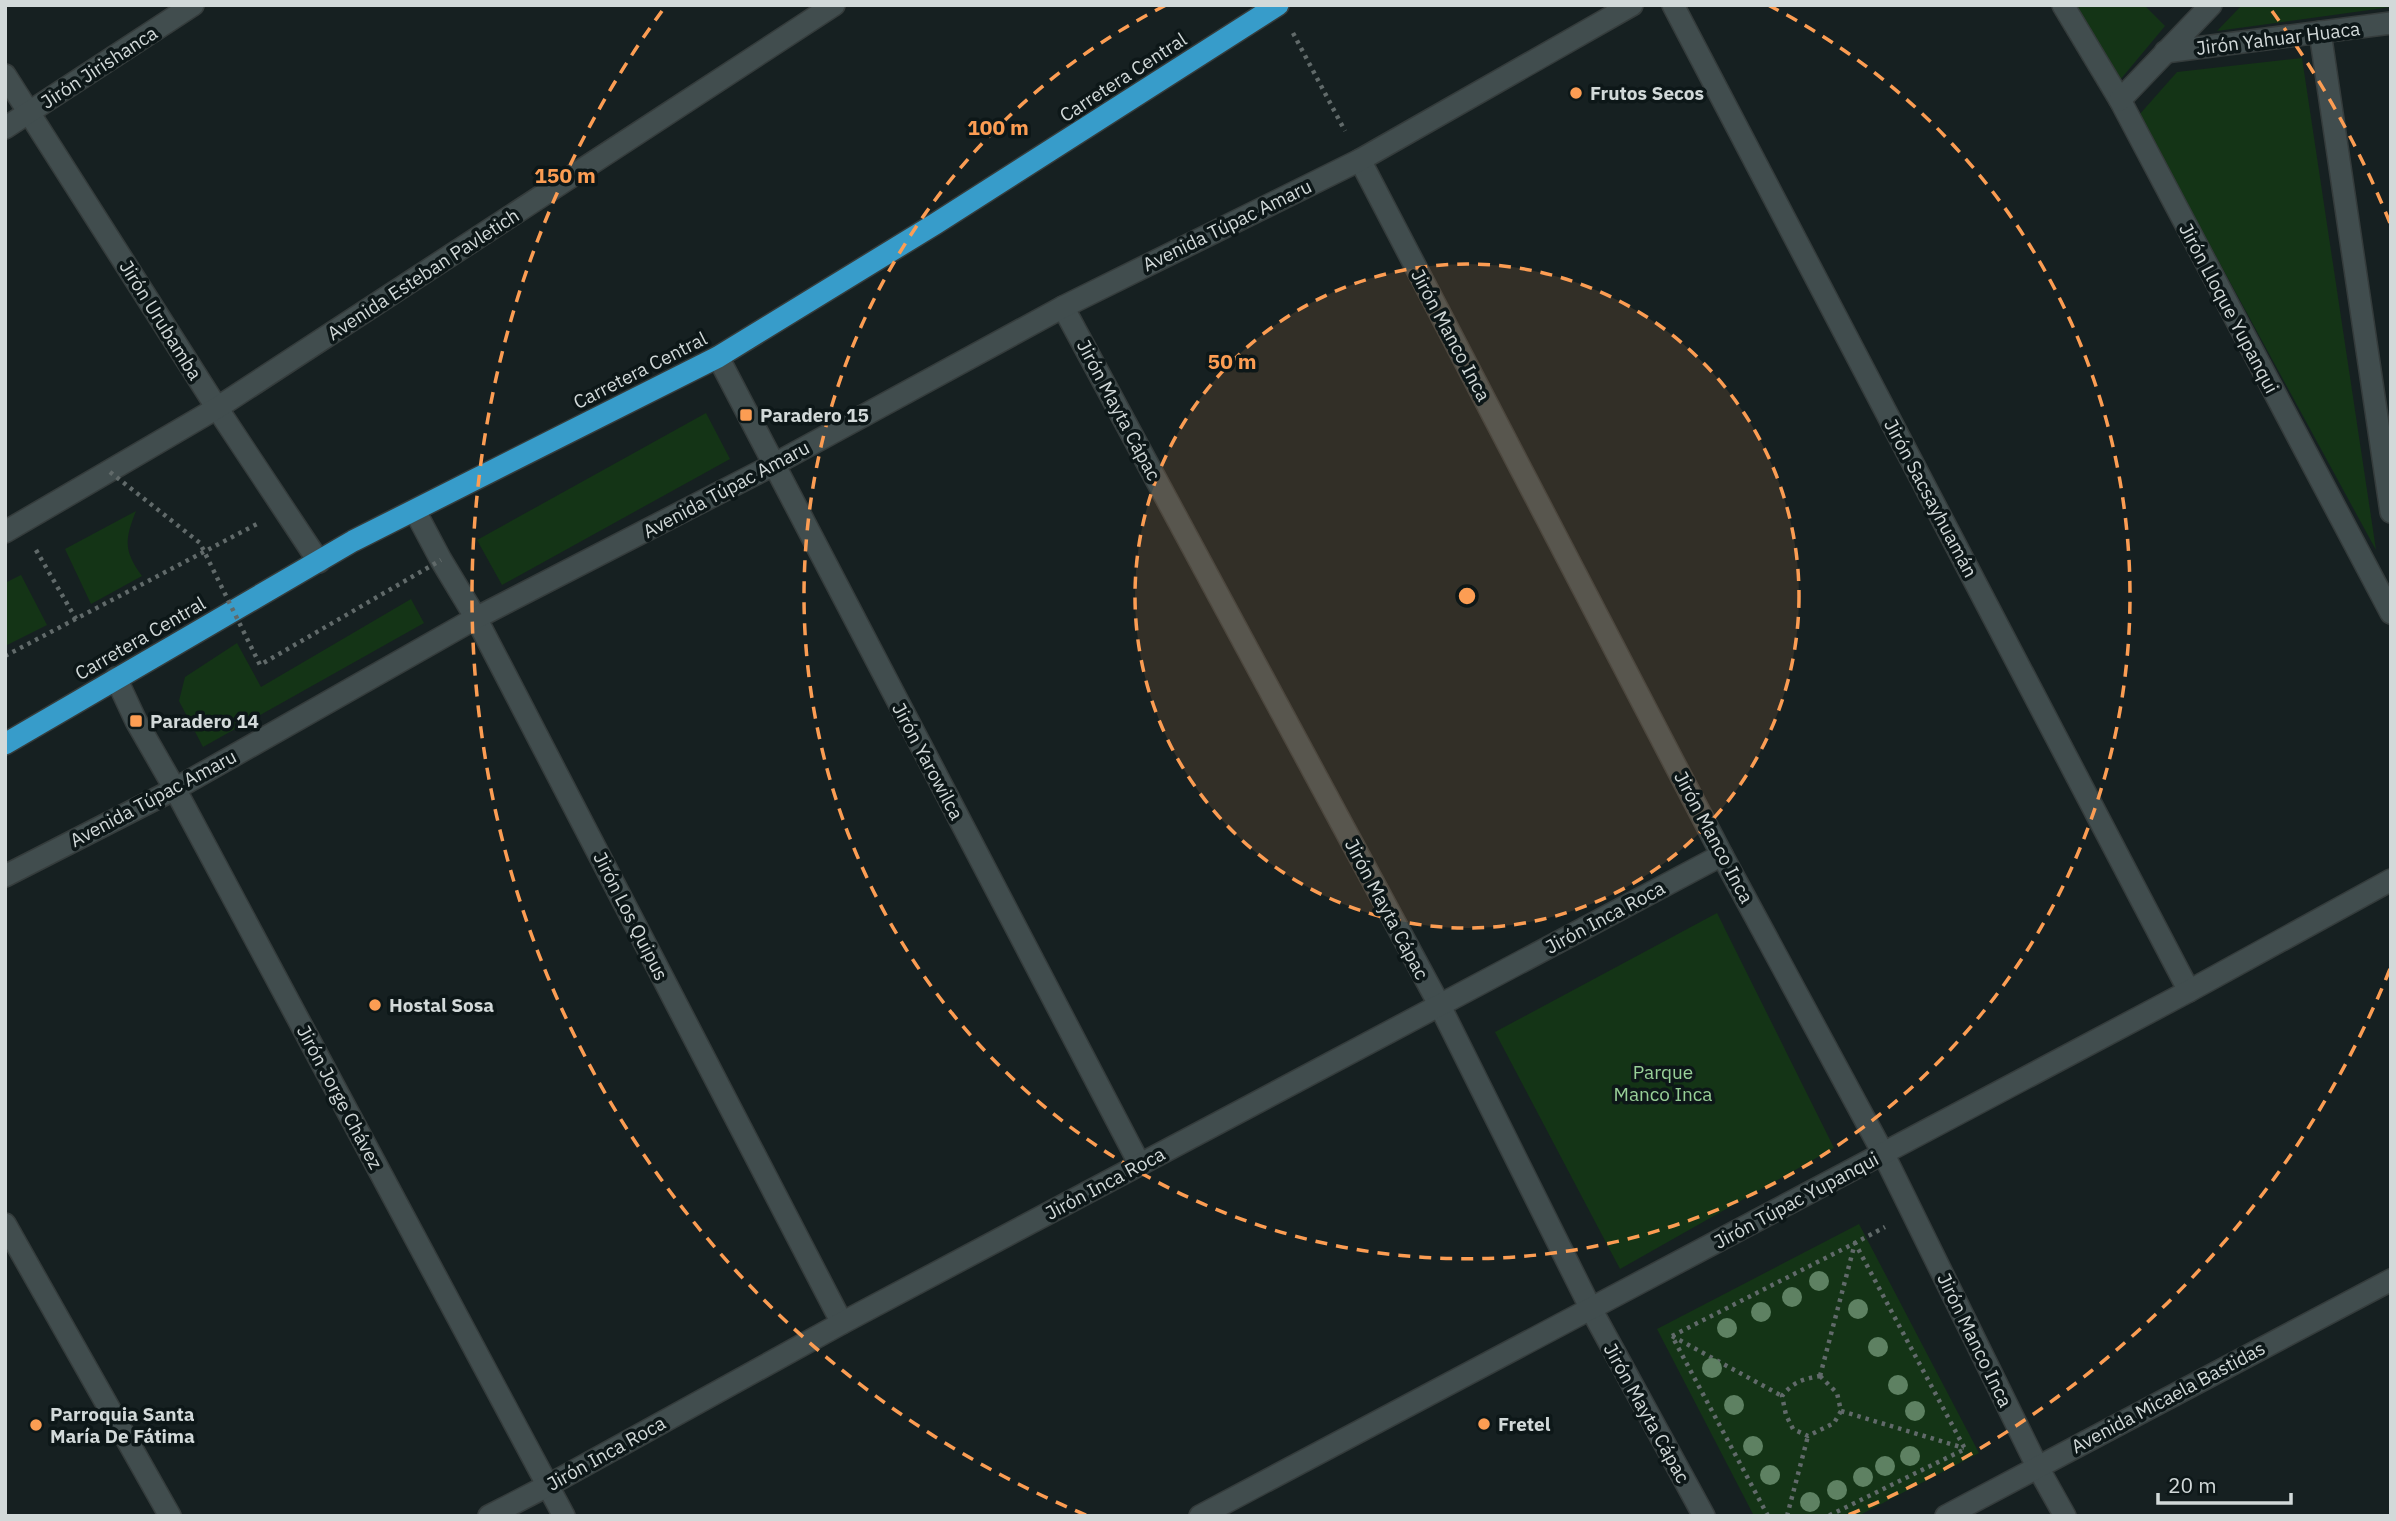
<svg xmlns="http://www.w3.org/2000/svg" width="2396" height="1521" viewBox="0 0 2396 1521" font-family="'IBM Plex Sans',sans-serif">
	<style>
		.green { fill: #143416 }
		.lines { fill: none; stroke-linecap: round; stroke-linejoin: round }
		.street-casing { stroke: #353c3c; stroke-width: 24 }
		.highway-casing { stroke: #353c3c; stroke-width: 24 }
		.path { stroke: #616a6a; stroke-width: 4.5; stroke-dasharray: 3.5 5; stroke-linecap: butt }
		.street { stroke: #414d4e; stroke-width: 21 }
		.highway { stroke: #379cca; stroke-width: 21 }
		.path-bridge { stroke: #616a6a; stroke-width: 4.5; stroke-dasharray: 3.5 5; stroke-linecap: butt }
		.tree { fill: #5e8162 }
		.ring { fill: none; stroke: #fc9d53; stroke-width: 3.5; stroke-dasharray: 12 9 }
		.poi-dot { fill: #fc9d53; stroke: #0d1718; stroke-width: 2.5 }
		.labels { text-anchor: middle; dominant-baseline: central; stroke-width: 7; stroke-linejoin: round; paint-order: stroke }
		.street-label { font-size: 19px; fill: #d2d9d9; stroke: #0d1718 }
		.poi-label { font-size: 19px; font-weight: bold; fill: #d2d9d9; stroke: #0d1718; text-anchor: start }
		.park-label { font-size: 19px; fill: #98d098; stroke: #0d1718 }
		.centre { fill: #fc9d53; stroke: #0d1718; stroke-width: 3.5 }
		.ring-label { font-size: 21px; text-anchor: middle; font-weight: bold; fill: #fc9d53; stroke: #0d1718; stroke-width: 7; stroke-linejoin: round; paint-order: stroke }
	</style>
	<rect width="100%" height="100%" fill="#162021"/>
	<g class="green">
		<polygon points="2074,5 2144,5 2165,26 2120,80"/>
		<polygon points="2242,5 2391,5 2391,7 2217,31"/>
		<polygon points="2302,58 2376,550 2139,115 2177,72"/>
		<polygon points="706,413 730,459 502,585 477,540"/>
		<path d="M 136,511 C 125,539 123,550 142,576 L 91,604 L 65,549 Z"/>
		<polygon points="21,575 47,625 5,646 5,583"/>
		<polygon points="411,599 424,623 203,747 179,701 185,677 237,643 261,687"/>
		<polygon points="1717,913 1834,1148 1620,1269 1495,1032"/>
		<polygon points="1859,1224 1979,1453 1858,1516 1754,1516 1657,1329"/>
	</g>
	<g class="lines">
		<defs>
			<g id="street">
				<polyline points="1673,5 2189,991"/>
				<polyline points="2063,5 2120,100 2391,613"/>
				<polyline points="2320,32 2391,512"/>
				<polyline points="2165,52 2391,23"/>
				<polyline points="5,75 217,408 319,562"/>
				<polyline points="2120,100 2211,5"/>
				<polyline points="5,128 193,5"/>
				<polyline points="1360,160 1722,855 1883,1153 2037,1466 2065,1516"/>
				<polyline points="1063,307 1440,1006 1591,1309 1704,1516"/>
				<polyline points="718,357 1140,1165"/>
				<polyline points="415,511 441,560 476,618 842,1323"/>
				<polyline points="5,532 217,408 834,5"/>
				<polyline points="116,678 136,721 175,789 564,1516"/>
				<polyline points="5,876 175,789 476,618 773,465 1063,307 1360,160 1632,5"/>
				<polyline points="5,1224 170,1516"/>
				<polyline points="489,1516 549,1485 842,1323 1722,855"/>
				<polyline points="1200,1516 2189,991 2391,880"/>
				<polyline points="1946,1516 2391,1280"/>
			</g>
			<polyline id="highway" points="5,744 353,541 718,357 935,224 1278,5"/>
		</defs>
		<use href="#street" class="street-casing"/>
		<use href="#highway" class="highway-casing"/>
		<g class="path">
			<polyline points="1293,33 1345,131"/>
			<polyline points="36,550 76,619"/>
			<polyline points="5,656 257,524"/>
			<polyline points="1672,1336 1782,1396"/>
			<polyline points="1820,1376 1855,1243 1885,1227"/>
			<path d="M 1820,1376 L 1837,1393 L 1841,1411 L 1834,1423 L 1808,1436 L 1793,1429 L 1786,1415 L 1782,1396 C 1793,1382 1803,1379 1820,1376 Z"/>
			<polyline points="1841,1411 1964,1448"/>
			<polyline points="1768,1516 1672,1336 1855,1243 1965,1449 1828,1516"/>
			<polyline points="1787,1516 1808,1436"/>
		</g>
		<use href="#street" class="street"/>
		<use href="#highway" class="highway"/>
		<polyline class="path-bridge" points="110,472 200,543 260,665 441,560"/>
	</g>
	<g class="tree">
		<circle cx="1819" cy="1281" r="10"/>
		<circle cx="1792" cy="1297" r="10"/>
		<circle cx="1858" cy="1309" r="10"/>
		<circle cx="1761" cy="1312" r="10"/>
		<circle cx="1727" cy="1328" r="10"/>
		<circle cx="1878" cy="1347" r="10"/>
		<circle cx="1712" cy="1368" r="10"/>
		<circle cx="1898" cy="1385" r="10"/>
		<circle cx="1734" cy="1405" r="10"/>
		<circle cx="1915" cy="1411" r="10"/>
		<circle cx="1753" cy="1446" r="10"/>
		<circle cx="1910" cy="1456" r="10"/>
		<circle cx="1885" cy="1466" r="10"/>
		<circle cx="1770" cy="1475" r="10"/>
		<circle cx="1863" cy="1477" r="10"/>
		<circle cx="1837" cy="1490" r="10"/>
		<circle cx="1810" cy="1502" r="10"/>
	</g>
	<circle cx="1467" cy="596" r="332" fill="#fc9d53" fill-opacity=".12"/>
	<g class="ring">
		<circle cx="1467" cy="596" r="332"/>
		<path d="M1768 5A663 663 0 1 1 1166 5"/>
		<path d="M2390 969A995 995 0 0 1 1848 1515M1086 1515A995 995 0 0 1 662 11M2272 11A995 995 0 0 1 2390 223"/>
	</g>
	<g class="poi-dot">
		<circle cx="1576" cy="93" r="7"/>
		<rect x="739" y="408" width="14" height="14" rx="3.5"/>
		<rect x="129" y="714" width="14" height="14" rx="3.5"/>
		<circle cx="375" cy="1005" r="7"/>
		<circle cx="1484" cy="1424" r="7"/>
		<circle cx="36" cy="1425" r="7"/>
	</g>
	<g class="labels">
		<g class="street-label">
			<text transform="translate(2278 38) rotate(-7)">Jirón Yahuar Huaca</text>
			<text transform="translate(99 67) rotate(-33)">Jirón Jirishanca</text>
			<text transform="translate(1123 77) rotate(-33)">Carretera Central</text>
			<text transform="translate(1227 225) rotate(-26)">Avenida Túpac Amaru</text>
			<text transform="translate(423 274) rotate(-33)">Avenida Esteban Pavletich</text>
			<text transform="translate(2229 308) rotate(62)">Jirón Lloque Yupanqui</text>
			<text transform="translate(161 320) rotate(58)">Jirón Urubamba</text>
			<text transform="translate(1451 335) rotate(62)">Jirón Manco Inca</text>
			<text transform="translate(640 370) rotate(-27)">Carretera Central</text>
			<text transform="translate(1119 410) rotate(62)">Jirón Mayta Cápac</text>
			<text transform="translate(726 489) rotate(-28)">Avenida Túpac Amaru</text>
			<text transform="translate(1931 498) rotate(62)">Jirón Sacsayhuamán</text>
			<text transform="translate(140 638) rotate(-30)">Carretera Central</text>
			<text transform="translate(928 761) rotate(62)">Jirón Yarowilca</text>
			<text transform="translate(153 798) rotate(-28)">Avenida Túpac Amaru</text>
			<text transform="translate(1714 837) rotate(62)">Jirón Manco Inca</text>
			<text transform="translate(1387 909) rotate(62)">Jirón Mayta Cápac</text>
			<text transform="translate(631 916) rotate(63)">Jirón Los Quipus</text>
			<text transform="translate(1605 917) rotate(-28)">Jirón Inca Roca</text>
			<text transform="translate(340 1097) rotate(62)">Jirón Jorge Chávez</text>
			<text transform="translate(1105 1183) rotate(-28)">Jirón Inca Roca</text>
			<text transform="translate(1796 1200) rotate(-28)">Jirón Túpac Yupanqui</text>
			<text transform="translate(1975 1340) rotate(64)">Jirón Manco Inca</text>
			<text transform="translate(2168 1397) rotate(-28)">Avenida Micaela Bastidas</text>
			<text transform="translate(1647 1413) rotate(61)">Jirón Mayta Cápac</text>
			<text transform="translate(606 1453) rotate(-29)">Jirón Inca Roca</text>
		</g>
		<g class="poi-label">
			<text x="1590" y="93">Frutos Secos</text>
			<text x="760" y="415">Paradero 15</text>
			<text x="150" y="721">Paradero 14</text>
			<text x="389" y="1005">Hostal Sosa</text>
			<text x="50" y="1414">Parroquia Santa<tspan x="50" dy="22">María De Fátima</tspan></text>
			<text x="1498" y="1424">Fretel</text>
		</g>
		<g class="park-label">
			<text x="1663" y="1072">Parque<tspan x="1663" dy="22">Manco Inca</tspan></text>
		</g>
	</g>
	<circle cx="1467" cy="596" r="10" class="centre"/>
	<g class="ring-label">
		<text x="998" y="135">100 m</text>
		<text x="565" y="183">150 m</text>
		<text x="1232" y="369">50 m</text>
	</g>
	<rect width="2396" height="1521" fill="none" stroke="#d2d9d9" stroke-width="14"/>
	<path d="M2158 1493v10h133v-10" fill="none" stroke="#d2d9d9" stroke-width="3.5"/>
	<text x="2168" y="1493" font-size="21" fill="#d2d9d9" stroke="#0d1718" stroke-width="5" paint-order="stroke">20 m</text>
</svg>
